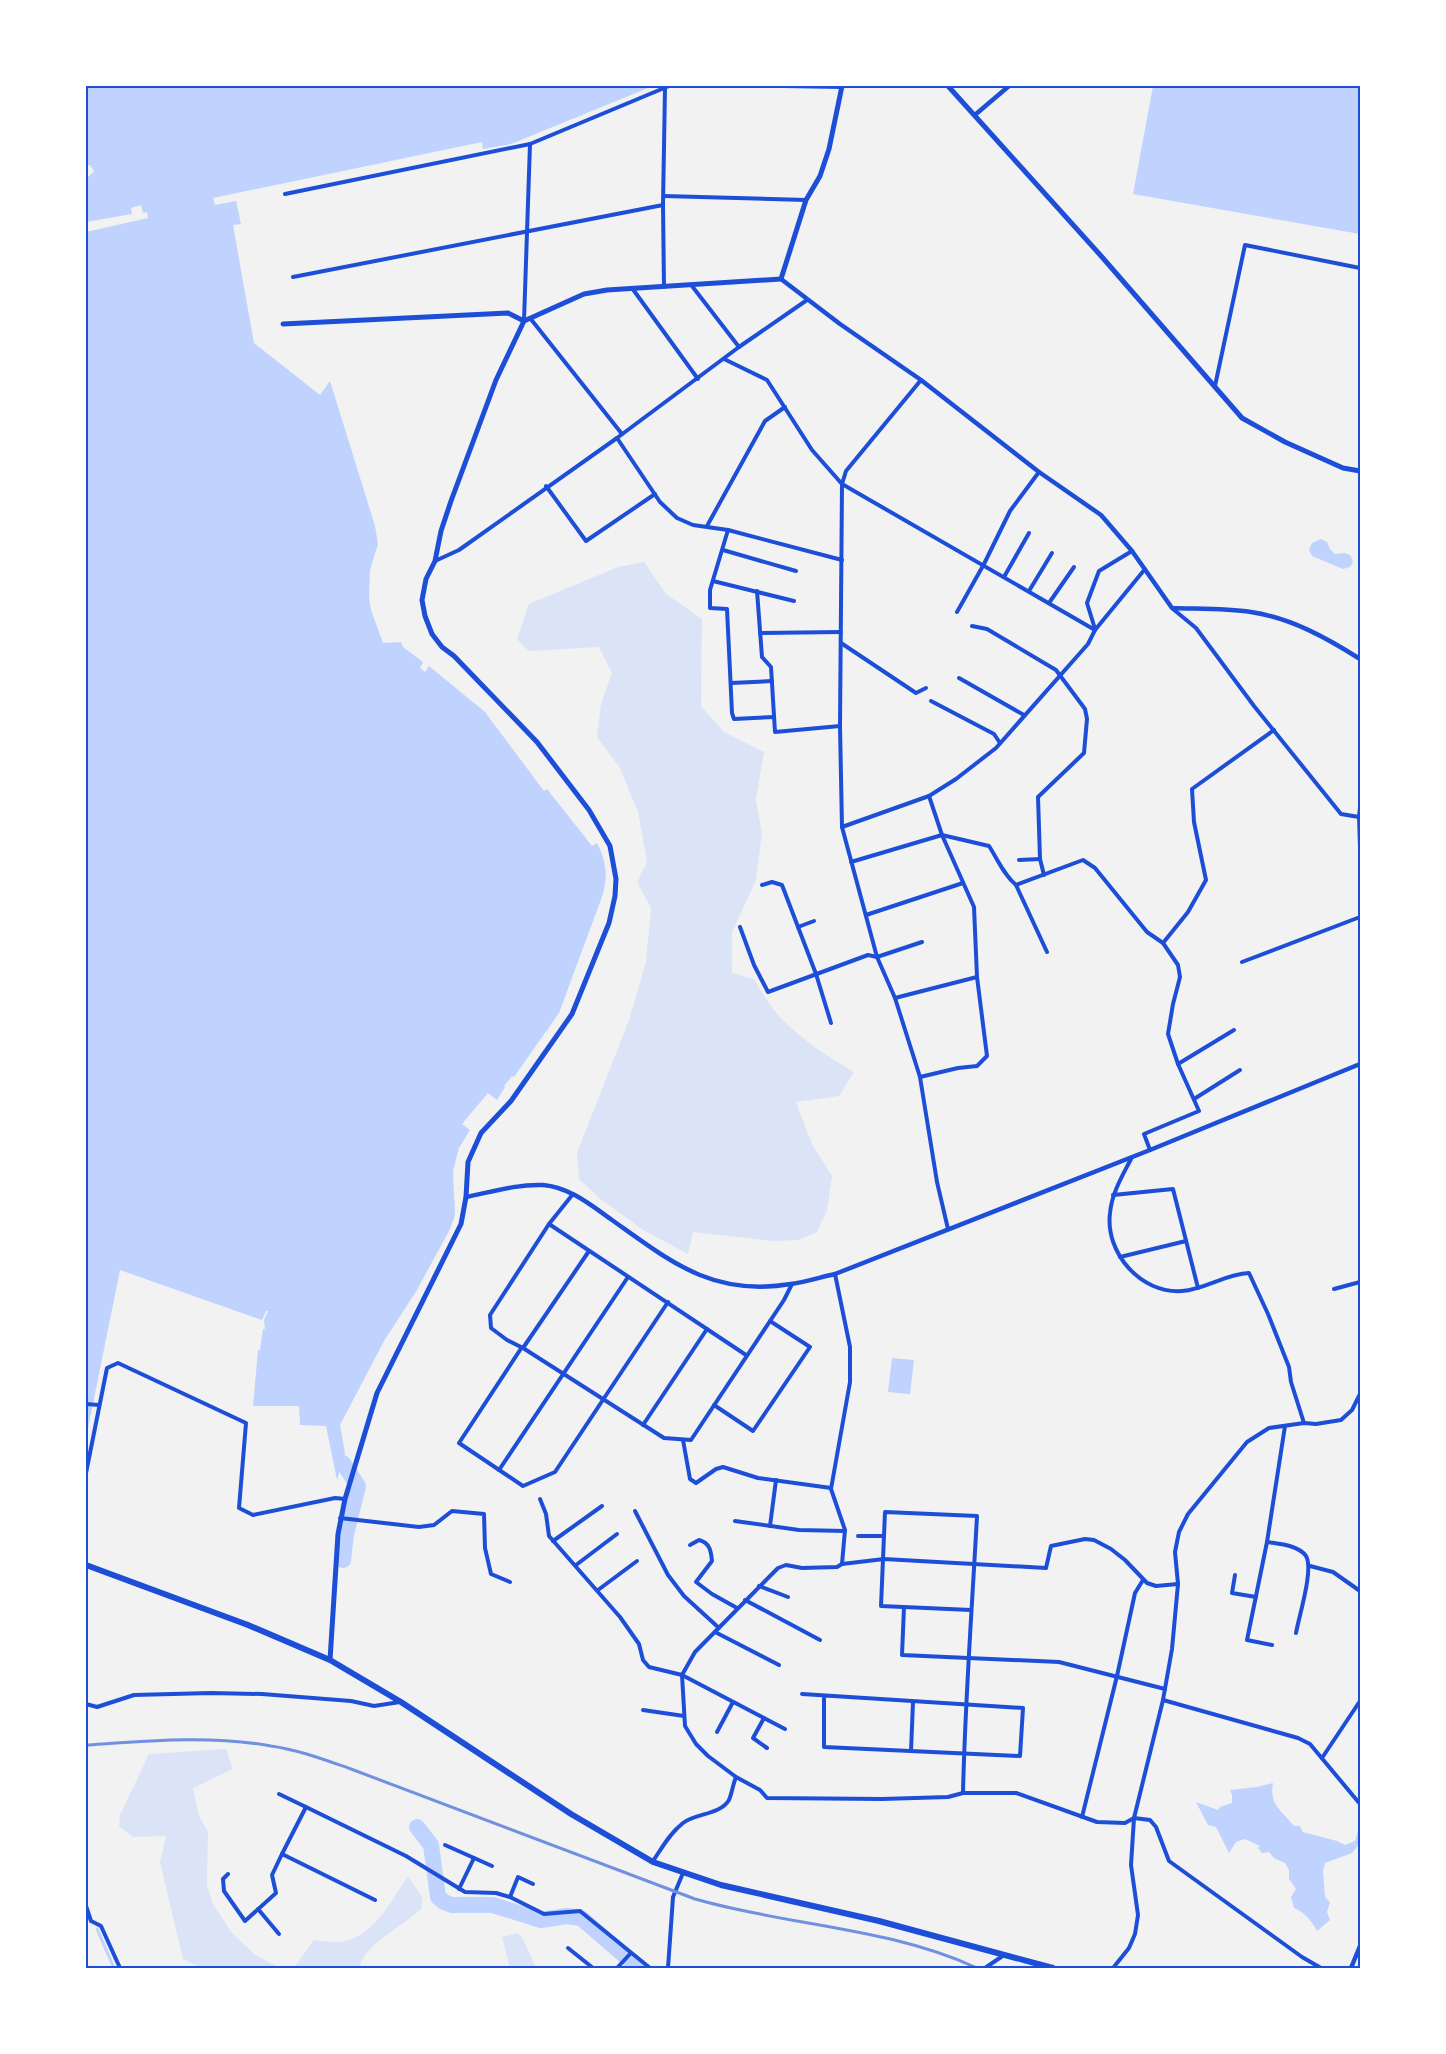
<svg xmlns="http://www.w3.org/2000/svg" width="1446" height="2054" viewBox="0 0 1446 2054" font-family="Figtree,sans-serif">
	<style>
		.green { fill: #dbe4f7 }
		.water { fill: #bfd3fe }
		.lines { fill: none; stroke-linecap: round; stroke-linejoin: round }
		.stream { stroke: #bfd3fe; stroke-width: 3 }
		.river { stroke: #bfd3fe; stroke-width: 16 }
		.minor { stroke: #1d4ed8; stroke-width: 4 }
		.tertiary { stroke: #1d4ed8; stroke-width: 4.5 }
		.secondary { stroke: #1d4ed8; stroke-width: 5 }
		.primary { stroke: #1d4ed8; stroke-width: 6 }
		.rail { stroke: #7290e2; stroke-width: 3 }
		.neatline { fill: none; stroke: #1d4ed8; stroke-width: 2 }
	</style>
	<rect width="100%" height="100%" fill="#f2f2f2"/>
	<g class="green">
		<path d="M 644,562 L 666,594 L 702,619 L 701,706 L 724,732 L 764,752 L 756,799 L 762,833 L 756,880 L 732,933 L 732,973 L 754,979 C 762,992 770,1007 781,1018 C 802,1040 828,1057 854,1072 L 839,1096 L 796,1102 L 812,1144 L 832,1176 L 827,1210 L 817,1232 L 799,1240 L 774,1241 L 693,1232 L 688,1254 L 643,1230 L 599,1198 L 579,1179 L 577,1153 L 629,1020 L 646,962 L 651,908 L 637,882 L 647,862 L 638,812 L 620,768 L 597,737 L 601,704 L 612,673 L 599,647 L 529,651 L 517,639 L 529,604 L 618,567 Z"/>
		<polygon points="226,1749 233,1769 193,1788 199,1816 208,1832 207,1885 213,1904 232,1933 254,1954 280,1968 201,1968 183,1959 160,1862 166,1836 133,1837 119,1826 120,1815 149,1754"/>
		<path d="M 408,1876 L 422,1897 L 422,1908 C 404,1926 365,1943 359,1968 L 294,1968 L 314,1940 C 323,1941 334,1943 342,1942 C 374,1936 391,1901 408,1876 Z"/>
		<polygon points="517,1933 522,1937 536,1968 510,1968 502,1937"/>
	</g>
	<g class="water">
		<path d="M 86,86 L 653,86 L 511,144 L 483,149 L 482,142 L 213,198 L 215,205 L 236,201 L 241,224 L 233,225 L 254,343 L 320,395 L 330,381 L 375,526 L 378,544 L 370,570 L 369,597 L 371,610 L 383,643 L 401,642 L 403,647 L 423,662 L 420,668 L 425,672 L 429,666 L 485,712 L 544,791 L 547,789 L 592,846 L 597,843 C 606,861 608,874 603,894 L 559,1013 L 514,1077 L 512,1076 L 504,1086 L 505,1087 L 497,1100 L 488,1093 L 462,1124 L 470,1130 L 459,1148 L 453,1171 L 455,1215 L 450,1229 L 417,1290 L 384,1341 L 340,1425 L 345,1453 L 337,1480 L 326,1426 L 300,1425 L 299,1406 L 253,1406 L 258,1350 L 260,1350 L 263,1329 L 265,1329 L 264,1320 L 268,1311 L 266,1311 L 262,1320 L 120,1270 L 86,1438 L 86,232 L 148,218 L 147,212 L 143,213 L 141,205 L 131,208 L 132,214 L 86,222 L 86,177 L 89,176 L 94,171 L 90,165 L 86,165 Z"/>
		<polygon points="1153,86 1360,86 1360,234 1133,194"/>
		<polygon points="1321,539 1327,542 1330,549 1335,554 1345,553 1350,555 1353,562 1350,567 1343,569 1312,556 1309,550 1312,543"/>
		<polygon points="892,1358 914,1360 910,1394 888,1392"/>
		<path d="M 1273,1783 C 1269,1805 1281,1809 1294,1826 L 1300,1826 L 1303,1832 L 1337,1841 L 1345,1845 L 1355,1841 L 1358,1831 L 1360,1843 L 1352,1853 L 1325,1863 L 1323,1871 L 1325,1897 L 1330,1902 L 1327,1912 L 1330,1920 L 1317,1931 C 1313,1922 1303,1911 1294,1908 L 1291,1897 L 1296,1889 L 1289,1879 L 1289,1870 L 1285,1863 L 1274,1858 L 1269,1852 L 1262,1853 L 1258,1848 L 1260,1846 L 1245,1839 L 1236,1842 L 1229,1853 L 1216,1827 L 1208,1825 L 1196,1802 L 1218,1810 L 1220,1807 L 1232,1803 L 1232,1795 L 1230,1790 L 1257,1787 Z"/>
	</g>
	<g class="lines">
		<polyline class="stream" points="97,1929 114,1968"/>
		<g class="river">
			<polyline points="343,1463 358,1486 346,1534 343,1560"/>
			<polyline points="417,1827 431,1845 438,1897 444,1902 452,1905 493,1905 541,1920 567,1916 581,1918 639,1968"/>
		</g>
		<g class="minor">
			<polyline points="784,86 842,87"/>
			<polyline points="285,194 530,144 669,86"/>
			<polyline points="664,196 806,200"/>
			<polyline points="663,205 664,287"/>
			<polyline points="293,277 663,205 665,88"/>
			<polyline points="692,286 739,347"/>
			<polyline points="632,288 698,379"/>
			<polyline points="530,318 622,434"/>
			<polyline points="524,321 530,144"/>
			<polyline points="724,359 767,380 812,450 842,484 1095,630"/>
			<polyline points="921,380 846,471 842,484 840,726 842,827 877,957 895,998 920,1077 937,1182 948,1229"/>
			<polyline points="1215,386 1245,245 1360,268"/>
			<polyline points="617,438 660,502 677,518 693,525 728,530 842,560"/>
			<polyline points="546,486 586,541 655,494"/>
			<polyline points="707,526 765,421 785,407"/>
			<polyline points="728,530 710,590 710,608 727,609 732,713 734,719 774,717"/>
			<polyline points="723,550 796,571"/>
			<polyline points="435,561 459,550 617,438 739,347 807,300"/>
			<polyline points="1004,577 1029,533"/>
			<polyline points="713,581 794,601"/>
			<polyline points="757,591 762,657 771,667 775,732 840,726"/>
			<polyline points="1029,591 1052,553"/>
			<polyline points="1049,603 1074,567"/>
			<polyline points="1173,609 1196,628 1254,706 1341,814 1359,817 1360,847"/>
			<polyline points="957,612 984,564 1010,511 1039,472"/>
			<polyline points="972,626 987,629 1056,670 1085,709 1087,719 1084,753 1038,797 1040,859 1044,875"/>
			<polyline points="1095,629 1087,603 1099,571 1132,551"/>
			<polyline points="760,633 841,632"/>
			<polyline points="841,643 916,693 926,688"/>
			<polyline points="959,678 1024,715"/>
			<polyline points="731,683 772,681"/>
			<polyline points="931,701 994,734 1000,743"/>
			<polyline points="1359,817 1360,807"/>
			<polyline points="842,827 929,796 956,779 996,748 1088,644 1095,630 1145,569"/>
			<polyline points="1019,860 1040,859"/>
			<path d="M 851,862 L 942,835 L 989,846 C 998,860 1004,875 1016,885 L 1083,860 L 1095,868 L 1147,932 L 1163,943 L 1178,965 L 1180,977 L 1173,1004 L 1168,1034 L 1178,1064 L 1199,1111 L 1144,1134 L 1150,1150"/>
			<polyline points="762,885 772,882 782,885 816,974 831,1023"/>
			<polyline points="1016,885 1047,952"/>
			<polyline points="866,915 963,883"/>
			<polyline points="740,927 754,965 768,992 868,955 877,957 922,942"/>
			<polyline points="798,927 814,921"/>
			<polyline points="1163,943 1188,912 1206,880 1194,822 1192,789 1274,730"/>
			<polyline points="1242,962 1360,917"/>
			<polyline points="895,998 977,977"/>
			<polyline points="1178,1064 1234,1030"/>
			<polyline points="920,1077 958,1068 977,1066 987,1056 977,977 974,907 942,835 929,796"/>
			<polyline points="1194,1099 1240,1070"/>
			<path d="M 1132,1157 C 1123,1175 1112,1192 1110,1213 C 1105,1253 1141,1294 1182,1291 C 1206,1289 1225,1274 1249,1273 L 1268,1314 L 1289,1367 L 1291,1382 L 1304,1423"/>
			<polyline points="573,1194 549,1224 490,1315 491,1328 507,1340 523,1348 664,1438 691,1440 784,1300 792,1284"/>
			<polyline points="1113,1195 1173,1189 1198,1288"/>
			<polyline points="549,1224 746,1355"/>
			<polyline points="1120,1257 1186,1241"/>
			<polyline points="835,1274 850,1347 850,1382 831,1489 845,1530 842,1564"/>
			<polyline points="1334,1289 1360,1282"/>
			<polyline points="522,1347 459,1443 523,1486 555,1472 668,1302"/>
			<polyline points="523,1348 589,1251"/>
			<polyline points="86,1404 99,1405"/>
			<polyline points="714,1405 753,1431 810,1347 770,1321"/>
			<polyline points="643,1425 707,1329"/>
			<polyline points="683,1440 690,1479 696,1483 716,1469 723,1467 758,1478 831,1488"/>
			<polyline points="499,1470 628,1277"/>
			<polyline points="86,1473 107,1368 118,1363 246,1423 239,1508 253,1515 335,1498 345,1499"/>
			<polyline points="540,1499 546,1514 549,1536 620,1617 639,1644 643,1660 649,1667 682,1675 785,1729"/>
			<polyline points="635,1511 668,1575 684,1596 719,1628"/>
			<polyline points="340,1518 419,1527 434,1525 452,1511 484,1514 485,1548 491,1574 510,1582"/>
			<polyline points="735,1521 799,1530 845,1531"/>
			<polyline points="770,1526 776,1480"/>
			<polyline points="858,1536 884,1536"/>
			<polyline points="553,1541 602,1506"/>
			<path d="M 1267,1542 C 1279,1544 1298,1545 1306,1556 C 1314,1569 1299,1616 1296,1633"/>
			<path d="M 690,1545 L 699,1540 C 710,1543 711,1551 712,1561 L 696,1582 L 712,1594 L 737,1608"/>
			<polyline points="576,1565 617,1534"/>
			<polyline points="1310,1566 1333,1572 1360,1591"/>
			<polyline points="1235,1575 1232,1593 1256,1597"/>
			<polyline points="1178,1584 1156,1586 1147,1583 1125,1560 1111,1549 1094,1540 1085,1539 1051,1546 1046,1568 884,1559 842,1564 837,1567 802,1568 786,1565 778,1568 695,1652 682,1675 685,1726 696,1744 708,1756 736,1777 760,1790 767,1798 882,1799 948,1797 963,1793 1016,1793 1097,1822 1125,1823 1134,1818 1150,1820 1156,1827 1169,1861 1302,1957 1321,1968"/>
			<polyline points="759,1586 788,1597"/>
			<polyline points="598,1590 637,1561"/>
			<polyline points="745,1600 820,1640"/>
			<polyline points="904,1607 902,1655 1059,1662 1165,1689"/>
			<polyline points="715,1632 779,1665"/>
			<polyline points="1272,1645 1247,1640 1267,1542 1285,1426"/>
			<polyline points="802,1694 1023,1708 1020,1756 824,1747 824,1696"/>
			<polyline points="1163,1700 1298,1738 1310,1744 1360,1804"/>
			<polyline points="86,1704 97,1707 134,1695 211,1693 262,1694 351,1701 374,1706 400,1702"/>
			<polyline points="643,1710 684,1716"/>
			<polyline points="764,1718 753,1738 767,1748"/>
			<polyline points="717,1732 733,1702"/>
			<polyline points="911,1751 913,1702"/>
			<polyline points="1322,1758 1360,1701"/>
			<path d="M 963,1793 C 965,1701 972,1609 977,1516 L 885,1512 L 881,1606 L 971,1610"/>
			<polyline points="279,1794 306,1807"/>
			<polyline points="1082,1817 1117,1676 1135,1593 1143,1580"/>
			<polyline points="445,1845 492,1866"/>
			<path d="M 653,1861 C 662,1848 670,1833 683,1823 C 696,1813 720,1815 729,1800 C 732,1793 733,1784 736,1777"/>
			<polyline points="228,1874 223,1879 224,1891 245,1921 276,1893 272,1875 282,1854"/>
			<polyline points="459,1889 474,1858"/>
			<polyline points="510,1897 518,1877 533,1884"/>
			<polyline points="375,1900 282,1854 306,1807 406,1856 465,1892 496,1893 510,1897 544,1914 580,1911 650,1968"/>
			<polyline points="86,1906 91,1921 101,1926 120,1968"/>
			<polyline points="258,1909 279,1934"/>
			<polyline points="568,1948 593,1968"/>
			<polyline points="617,1968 630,1954"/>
			<polyline points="668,1968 673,1897 683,1873"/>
			<polyline points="985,1968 1004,1955"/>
			<polyline points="1113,1968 1129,1948 1135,1934 1138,1915 1131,1865 1134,1818 1163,1700 1172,1649 1178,1584 1175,1552 1179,1532 1188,1514 1247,1442 1269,1428 1304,1423 1316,1424 1341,1420 1352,1410 1360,1394"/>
		</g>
		<g class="tertiary">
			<polyline points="976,114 1009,86"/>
			<path d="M 781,279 L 840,324 L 921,380 L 1039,472 L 1101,515 L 1132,551 L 1172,608 C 1198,609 1225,608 1251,612 C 1291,618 1327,638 1360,659"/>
			<path d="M 466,1197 C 491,1192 517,1184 543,1185 C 569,1187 591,1205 612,1220 C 671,1262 713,1297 791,1284 C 806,1282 821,1277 835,1274 L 1150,1150 L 1360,1064"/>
			<polyline points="1351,1968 1360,1946"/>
		</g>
		<g class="secondary">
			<polyline points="948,86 1102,257 1242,418 1285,442 1343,468 1360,471"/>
			<polyline points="524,321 584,294 607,290 781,279 806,200 820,176 829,149 842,86"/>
			<polyline points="283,324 508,313 524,321"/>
			<polyline points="330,1660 338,1534 345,1499 377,1393 461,1224 466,1197 468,1162 481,1133 511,1101 572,1014 609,923 615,896 616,879 610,846 589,810 537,742 454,656 442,647 432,634 425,616 422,600 426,579 435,561 441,531 451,501 496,380 524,321"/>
		</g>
		<polyline class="primary" points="86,1565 248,1625 330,1660 401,1702 571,1814 653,1862 721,1885 879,1921 1053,1968"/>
		<path class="rail" d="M 86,1745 C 146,1741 211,1735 271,1746 C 299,1750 325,1760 351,1769 L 695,1899 C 789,1926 888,1927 977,1968"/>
	</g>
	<rect width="1446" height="2054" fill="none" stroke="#ffffff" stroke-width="174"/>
	<rect x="87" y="87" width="1272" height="1880" class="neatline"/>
</svg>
